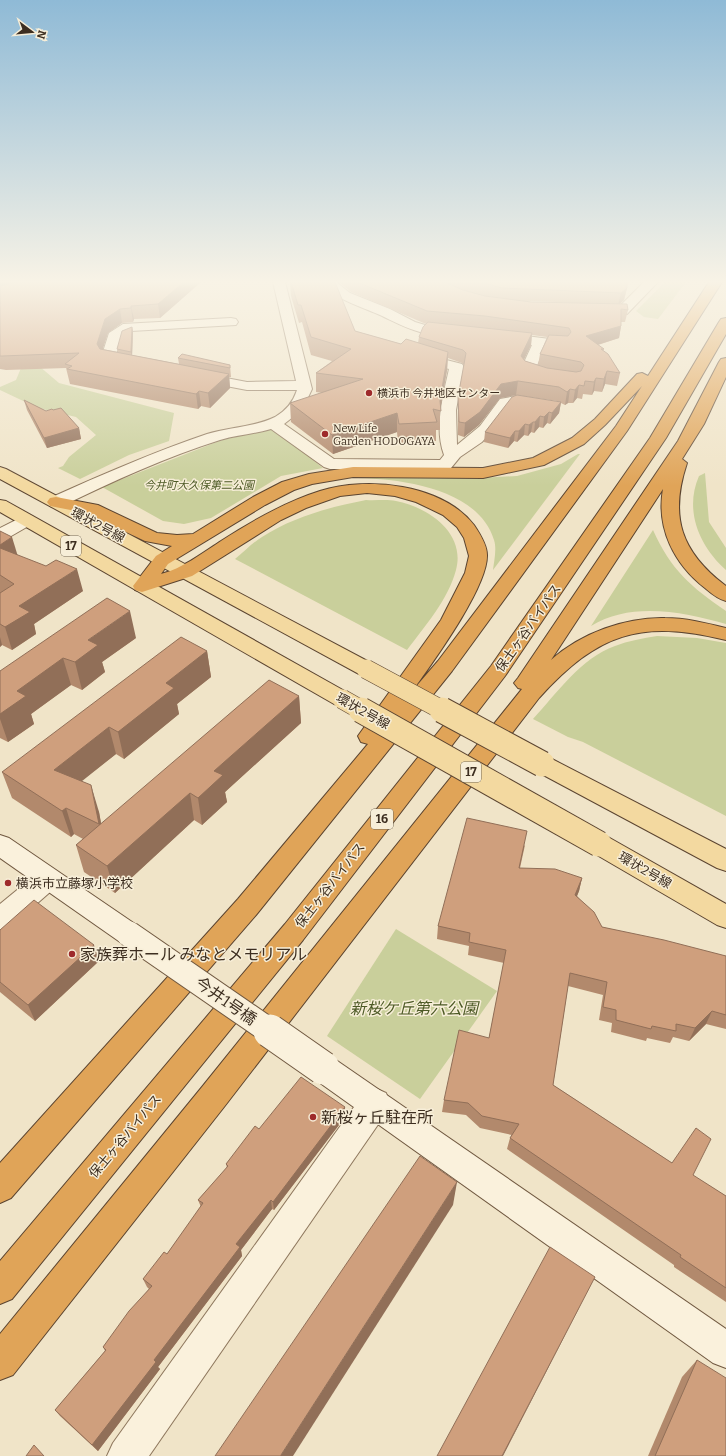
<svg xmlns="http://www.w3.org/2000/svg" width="726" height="1456" viewBox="0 0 726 1456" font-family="Bitter,'Noto Sans JP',serif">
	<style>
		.green { fill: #c9cf9b }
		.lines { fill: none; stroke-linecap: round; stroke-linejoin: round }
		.street-casing { stroke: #8d765c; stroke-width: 2 }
		.secondary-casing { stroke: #6f573f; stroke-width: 2 }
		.primary-casing { stroke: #5b4430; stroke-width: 2 }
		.highway-casing { stroke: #5b4430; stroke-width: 2 }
		.street { fill: #faf1dc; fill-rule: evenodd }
		.secondary { fill: #faf1dc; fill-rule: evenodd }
		.primary { fill: #f3d9a0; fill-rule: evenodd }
		.highway { fill: #e0a458; fill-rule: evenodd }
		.secondary-bridge-far1-casing { stroke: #6f573f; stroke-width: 27; stroke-linecap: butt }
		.secondary-bridge-casing { stroke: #6f573f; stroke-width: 35; stroke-linecap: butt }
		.primary-bridge-far1-casing { stroke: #5b4430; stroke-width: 20; stroke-linecap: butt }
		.primary-bridge-casing { stroke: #5b4430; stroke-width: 27; stroke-linecap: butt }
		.secondary-bridge-far1 { stroke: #faf1dc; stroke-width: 25 }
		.secondary-bridge { stroke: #faf1dc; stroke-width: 33 }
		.primary-bridge-far1 { stroke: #f3d9a0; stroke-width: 19 }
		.primary-bridge { stroke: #f3d9a0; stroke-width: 25 }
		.wall { fill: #b2896c; fill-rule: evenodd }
		.shaded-wall { fill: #916f58 }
		.building { fill: #cf9f7d; stroke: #916f58 }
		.poi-dot { fill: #9e2a2b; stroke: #f7eed8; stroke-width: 1.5 }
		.labels { text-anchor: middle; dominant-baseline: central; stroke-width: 3; stroke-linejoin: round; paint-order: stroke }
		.far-poi-label { font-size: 11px; fill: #3d2e20; stroke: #f7eed8; text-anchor: start }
		.far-park-label { font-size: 11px; font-style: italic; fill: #4d5a26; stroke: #f7eed8 }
		.shield { fill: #f7eed8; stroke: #756857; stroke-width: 1 }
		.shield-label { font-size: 12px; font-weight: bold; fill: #3d2e20 }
		.street-label { font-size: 13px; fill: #3d2e20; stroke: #f7eed8 }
		.poi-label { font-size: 13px; fill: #3d2e20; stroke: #f7eed8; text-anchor: start }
		.near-poi-label { font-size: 16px; fill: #3d2e20; stroke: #f7eed8; text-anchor: start }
		.near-street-label { font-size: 16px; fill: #3d2e20; stroke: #f7eed8 }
		.near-park-label { font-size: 16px; font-style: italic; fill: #4d5a26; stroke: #f7eed8 }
	</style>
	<rect width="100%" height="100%" fill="#f0e4c8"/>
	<g class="green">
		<polygon points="665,282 686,282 658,319 644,317 636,311"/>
		<polygon points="39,366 59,383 174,413 169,441 129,455 80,479 58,468 63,466 69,457 96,435 76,417 38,408 0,390 0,387 16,380 21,368"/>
		<polygon points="266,429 274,429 323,468 281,476 211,518 184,524 163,521 102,487 219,441"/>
		<path d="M 578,454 L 580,454 L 493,570 C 494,561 497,549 494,540 C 478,487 397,478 351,478 L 351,476 L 478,478 L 517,476 L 561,464 Z"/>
		<path d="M 705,473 L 709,522 L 726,548 L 726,570 C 699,546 684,510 699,476 Z"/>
		<path d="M 366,500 C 375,501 386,499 396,501 C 428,507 466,533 456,570 C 448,600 425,626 407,650 L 235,559 C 244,552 252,543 262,537 C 293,517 330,507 366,500 Z"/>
		<path d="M 653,530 C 671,570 691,587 726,611 L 726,624 C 684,612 631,601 591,626 Z"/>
		<path d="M 657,636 L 697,638 L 726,643 L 726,816 L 583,742 L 568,737 L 533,719 C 557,693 581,658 615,646 C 628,641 643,638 657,636 Z"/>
		<polygon points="396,929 497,991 420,1099 327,1036"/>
	</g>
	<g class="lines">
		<defs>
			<g id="street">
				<path d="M 273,282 L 285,282 L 312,389 L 302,410 L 284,424 L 334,459 L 440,460 L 444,455 C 434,428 443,396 449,369 L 414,360 L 412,357 L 414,354 L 419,353 L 462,364 L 464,367 L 456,410 L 457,445 L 480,426 L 500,399 L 516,396 L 544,401 L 547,404 L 544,407 C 533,410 522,403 510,406 L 495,427 L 482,442 L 460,457 L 451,468 L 445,470 L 330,469 L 324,467 L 271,429 C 254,434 237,435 220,440 C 166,457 114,481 62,506 L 56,507 L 50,506 L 47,502 L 50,498 C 101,475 154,452 207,434 C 229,427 255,427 275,417 C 287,410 293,402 297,390 L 247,390 L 200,381 L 195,380 L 193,377 L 195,374 L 200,373 L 247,382 L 296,381 Z"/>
				<path d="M 320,282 L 336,282 L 350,293 L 390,309 L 415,322 L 425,325 L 457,328 L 459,331 L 457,334 C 446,336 430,335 420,332 C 405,328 393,321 380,315 C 362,307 332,298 320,282 Z"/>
				<polygon points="644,282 658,282 627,314 599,314 592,310 599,306 619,307"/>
				<path d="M 231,318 L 236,319 L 238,322 L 236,325 L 131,331 L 122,335 L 116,355 L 135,359 L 137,362 L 135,365 C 125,367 113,363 103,361 L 101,358 L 109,333 L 123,324 Z"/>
				<path d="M 502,333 L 566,341 L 568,344 L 566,347 L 545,346 L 536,368 L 554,372 L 556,375 L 554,378 C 544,381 527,378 521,369 L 532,345 L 497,340 L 495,337 L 497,334 Z"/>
				<polygon points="26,515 32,516 35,520 32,524 6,539 0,540 0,528"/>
				<polygon points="48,869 57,872 61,879 57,886 9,928 0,931 0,904 39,872"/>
				<polygon points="375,1088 386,1093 390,1103 386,1113 149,1456 107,1456 113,1443 364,1093"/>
			</g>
			<g id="secondary">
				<polygon points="0,835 9,838 138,926 142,934 138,942 129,945 120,942 0,858"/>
				<polygon points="323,1054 333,1058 726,1329 726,1368 713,1363 313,1078 308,1068 313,1058"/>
			</g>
			<g id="primary">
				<polygon points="0,467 6,469 373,664 376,669 373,674 366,676 359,674 0,479"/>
				<polygon points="0,500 6,501 350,694 353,699 350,704 342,706 334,704 0,512"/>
				<polygon points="542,756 550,758 726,849 726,871 717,868 534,770 531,764 534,758"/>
				<polygon points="599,834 608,837 726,904 726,928 717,925 590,851 587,844 590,837"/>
			</g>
			<g id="highway">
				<path d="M 709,282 L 722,282 L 627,431 L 452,671 L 256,915 L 11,1198 L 0,1203 L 0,1163 L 238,899 L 368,744 L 361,742 L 358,736 L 441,620 L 465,573 L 469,556 L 464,538 L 457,527 L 443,515 L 416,502 L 395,496 L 367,493 L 340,496 L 306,508 L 281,520 L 192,576 L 142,592 L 135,590 L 133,586 L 156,556 L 172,546 L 145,541 L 86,513 L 50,506 L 47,502 L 50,498 L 56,497 L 98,505 L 157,533 L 177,535 L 193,534 L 253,497 L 282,482 L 309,474 L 353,467 L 483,468 L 533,458 L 572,438 L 595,419 L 637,374 L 642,373 L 648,376 ZM 642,386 L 616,426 L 438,661 L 414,689 C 433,662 488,587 487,555 C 487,545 480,534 474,525 C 442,484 367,476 320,491 C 285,502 252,521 221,541 C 201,554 183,568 161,574 L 168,564 L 265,505 L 294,490 L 312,484 L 353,477 L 483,478 L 544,465 L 584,444 L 605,425 Z"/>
				<polygon points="726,318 726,334 666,438 505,676 303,940 12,1299 0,1304 0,1261 285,924 491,666 650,438 719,322 721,319"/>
				<path d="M 726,358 L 726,377 L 704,424 L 682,459 L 687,463 C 669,517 681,552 726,586 L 726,601 C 718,599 712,594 705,588 C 674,564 656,528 663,489 L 551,660 C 581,633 626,617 665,618 C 686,618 706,623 726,628 L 726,640 C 640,619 598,633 539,698 L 224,1107 L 13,1375 L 0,1380 L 0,1334 L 202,1087 L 522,689 L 518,688 L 514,683 L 518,678 L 678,441 L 719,362 L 721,359 Z"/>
			</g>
		</defs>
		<use href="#street" class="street-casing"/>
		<use href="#secondary" class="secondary-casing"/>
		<use href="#primary" class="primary-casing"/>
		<use href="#highway" class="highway-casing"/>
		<use href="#street" class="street"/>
		<use href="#secondary" class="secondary"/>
		<use href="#primary" class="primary"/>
		<use href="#highway" class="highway"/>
		<defs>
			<polyline id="secondary-bridge-far1" points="129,934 271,1032"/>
			<polyline id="secondary-bridge" points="270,1031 323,1068"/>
			<g id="primary-bridge-far1">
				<polyline points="366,669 444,711"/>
				<polyline points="342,699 363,711"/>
			</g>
			<g id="primary-bridge">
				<polyline points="361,710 599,844"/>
				<polyline points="442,710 542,764"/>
			</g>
		</defs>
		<use href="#secondary-bridge-far1" class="secondary-bridge-far1-casing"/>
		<use href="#secondary-bridge" class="secondary-bridge-casing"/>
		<use href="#primary-bridge-far1" class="primary-bridge-far1-casing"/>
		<use href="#primary-bridge" class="primary-bridge-casing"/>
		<use href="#secondary-bridge-far1" class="secondary-bridge-far1"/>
		<use href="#secondary-bridge" class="secondary-bridge"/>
		<use href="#primary-bridge-far1" class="primary-bridge-far1"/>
		<use href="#primary-bridge" class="primary-bridge"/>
	</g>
	<g class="wall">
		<polygon points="0,282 201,282 160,318 134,319 133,322 122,323 108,333 102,349 118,352 117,349 132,327 133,332 132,355 179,364 178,358 230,365 231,377 229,377 230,388 210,408 201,406 198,409 70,384 66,368 6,370 0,369"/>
		<path d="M 290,282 L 335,282 L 355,331 L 401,344 L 418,343 L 419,337 L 426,324 L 351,292 L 339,282 L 445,282 L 453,286 L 447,282 L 627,282 L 627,288 L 624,300 L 620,304 L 628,310 L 625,322 L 621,322 L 621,326 L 619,338 L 598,345 L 604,349 L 603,351 L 620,373 L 617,386 L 605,384 L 602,392 L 594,391 L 592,395 L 583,394 L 582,399 L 577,398 L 573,403 L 568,403 L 565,405 L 561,403 L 559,413 L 550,424 L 547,423 L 543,428 L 539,427 L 534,433 L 531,432 L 528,436 L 524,435 L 517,442 L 514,441 L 508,448 L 484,442 L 485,432 L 560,402 L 557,401 L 516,395 L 500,398 L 479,425 L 464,437 L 458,435 L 458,397 L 464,365 L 462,363 L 448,358 L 447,370 L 440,409 L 440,430 L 436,430 L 436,441 L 398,443 L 397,432 L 333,454 L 291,422 L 290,403 L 323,393 L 316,392 L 316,373 L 332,361 L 311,355 L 302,322 L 299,323 L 291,296 ZM 521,301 L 556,302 L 531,302 ZM 532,335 L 547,337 L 540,354 L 538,365 L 525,361 L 524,359 L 531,345 Z"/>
		<polygon points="24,400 46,411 79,428 81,439 47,448 27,410"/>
		<polygon points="0,531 17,555 83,591 34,624 36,634 12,650 2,645 0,647"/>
		<polygon points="136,638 102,662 105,672 82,690 71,685 31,714 34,724 8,742 0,738 0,671"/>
		<polygon points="207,651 211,677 177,704 179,714 124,759 116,754 81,781 99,812 101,824 299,696 301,723 225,792 227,802 202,825 194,820 115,893 84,872 76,845 83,839 74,834 71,837 12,798 2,772"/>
		<polygon points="525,845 520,868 582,878 579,891 577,896 602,927 726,956 726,1029 706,1024 689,1041 673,1037 670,1043 647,1038 646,1041 611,1032 612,1023 599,1020 603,995 568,986 553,1085 672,1163 726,1196 726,1302 674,1267 674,1265 507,1149 510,1138 512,1135 480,1128 466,1115 442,1112 444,1100 489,1038 504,963 468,955 469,946 437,939 438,926"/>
		<polygon points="0,930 99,961 35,1021 0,992"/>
		<polygon points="345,1107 345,1117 274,1210 272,1209 241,1250 242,1256 158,1367 160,1369 98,1451 60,1416 55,1410 105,1351 103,1347 149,1289 147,1287 143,1279 167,1254 201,1207 198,1200 227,1168 226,1164 259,1129"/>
		<polygon points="697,1360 726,1456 648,1456 682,1377"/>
	</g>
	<g class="shaded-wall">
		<polygon points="0,282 27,282 0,289"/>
		<polygon points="184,282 201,282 160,318 158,304"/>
		<polygon points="627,288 624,300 618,305 621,293"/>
		<polygon points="131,306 134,319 133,322 131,308"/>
		<polygon points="120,309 122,323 108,333 100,358 97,344 105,319"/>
		<polygon points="621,326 619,338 584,349 586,336"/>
		<polygon points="132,327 133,332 132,357 131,352"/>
		<polygon points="532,333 531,345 520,368 521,356"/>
		<polygon points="448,352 447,370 440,411 440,401"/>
		<polygon points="607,371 605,384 602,392 604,379"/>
		<polygon points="229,374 230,388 210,408 208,393"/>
		<polygon points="596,378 594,391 592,395 594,382"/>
		<polygon points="518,381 516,395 500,398 479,425 464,437 465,423 501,384"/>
		<polygon points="579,385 577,398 573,403 575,390"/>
		<polygon points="570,389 568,403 565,405 567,392"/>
		<polygon points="199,391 201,406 198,409 196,394"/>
		<polygon points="561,402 559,413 550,424 552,413"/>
		<polygon points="549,412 547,423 543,428 544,417"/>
		<polygon points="397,413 397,432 333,454 332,435"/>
		<polygon points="540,416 539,427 534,433 535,422"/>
		<polygon points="533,422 531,432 528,436 529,425"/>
		<polygon points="525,424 524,435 517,442 519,431"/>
		<polygon points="79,428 81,439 47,448 44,438"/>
		<polygon points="515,431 514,441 508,448 510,438"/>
		<polygon points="12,537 19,560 0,558 0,545"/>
		<polygon points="77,569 83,591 34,624 36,634 12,650 5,627 19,606"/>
		<polygon points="130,611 136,638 102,662 105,672 82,690 75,662 88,640"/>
		<polygon points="0,637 2,645 0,647"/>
		<polygon points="207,651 211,677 177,704 179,714 124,759 118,732 166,683"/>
		<polygon points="63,658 71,685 31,714 34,724 8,742 0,719 0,714 17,691"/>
		<polygon points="299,696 301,723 225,792 227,802 202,825 198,798 214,771"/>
		<polygon points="109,727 116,754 62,797 54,770"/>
		<polygon points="91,785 99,812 106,850 99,824"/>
		<polygon points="190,793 194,820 115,893 107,866"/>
		<polygon points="66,808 74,834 71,837 62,811"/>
		<polygon points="582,878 579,891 572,908 575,895"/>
		<polygon points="94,945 99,961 35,1021 28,1005"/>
		<polygon points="712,1011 706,1024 689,1041 695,1028"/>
		<polygon points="345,1107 345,1117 274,1210 273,1202"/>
		<polygon points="457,1182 453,1205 293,1456 281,1456 281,1455"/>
		<polygon points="271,1200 272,1209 241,1250 242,1256 158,1367 160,1369 98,1451 92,1445 154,1360 236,1244"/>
		<polygon points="595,1277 503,1456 502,1456"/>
	</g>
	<g class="building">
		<polygon points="15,282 184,282 158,304 131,306 131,308 120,309 105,319 97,344 100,349 229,374 208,393 199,391 196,394 67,369 72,366 65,364 79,353 2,356 0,356 0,286"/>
		<polygon points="291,282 335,282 355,331 401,344 406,339 448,352 440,401 441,411 433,409 437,422 399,424 397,413 332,435 290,403 363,379 316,373 351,349 311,337 301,305 298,305"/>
		<polygon points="357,282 445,282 463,290 485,296 531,302 627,304 628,310 621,309 621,326 586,336 604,349 601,349 608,354 620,373 607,371 604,379 596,378 594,382 585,381 584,386 579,385 575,390 570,389 567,392 559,387 518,381 501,384 480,412 465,423 459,422 458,397 466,353 463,350 419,337 423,327 428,322 532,333 521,356 525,361 547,368 576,372 581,371 584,365 581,362 540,354 549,335 568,336 571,332 569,328 485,316 427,311"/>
		<polygon points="481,282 627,282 627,288 621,293 502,288"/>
		<polygon points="132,327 131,352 117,349 122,331"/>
		<polygon points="182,354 230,365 230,368 178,358"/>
		<polygon points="517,395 561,402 552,413 549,412 544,417 540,416 535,422 533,422 529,425 525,424 519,431 515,431 510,438 485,432 512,397"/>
		<polygon points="24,400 46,411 52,409 53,410 61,408 79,428 44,438"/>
		<polygon points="0,531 12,537 0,545"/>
		<polygon points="0,548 46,566 56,560 77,569 19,606 30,612 5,627 0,624 0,593 14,584 0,575"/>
		<polygon points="107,598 130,611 88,640 98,645 75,662 63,658 17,691 26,696 0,714 0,671"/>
		<polygon points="181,637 207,651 166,683 174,688 118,732 109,727 54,770 91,785 99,824 66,808 62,811 2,772"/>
		<polygon points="269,680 299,696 214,771 223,775 198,798 190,793 107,866 76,845"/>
		<polygon points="467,818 527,831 519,868 555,869 582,878 575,895 594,912 602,927 664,940 726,956 726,1015 712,1011 695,1028 676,1024 676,1031 652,1026 651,1029 616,1020 616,1010 603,1007 607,982 570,973 553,1085 672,1163 696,1128 711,1139 693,1175 726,1196 726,1288 680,1257 681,1255 510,1138 519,1124 482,1116 468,1103 444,1100 459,1030 489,1038 506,950 469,942 470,933 438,926"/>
		<polygon points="34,900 94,945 28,1005 0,982 0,930"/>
		<polygon points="301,1077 345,1107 273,1202 271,1200 236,1244 240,1247 154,1360 156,1362 92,1445 55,1410 106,1350 103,1347 129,1311 152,1286 143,1279 164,1252 167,1254 203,1203 198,1200 228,1166 226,1164 255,1126 259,1129"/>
		<polygon points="420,1156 457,1182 281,1455 281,1456 215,1456"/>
		<polygon points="550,1247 595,1277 502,1456 437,1456"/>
		<polygon points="697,1360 726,1378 726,1456 655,1456"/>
		<polygon points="34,1445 44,1456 26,1456"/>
	</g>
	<linearGradient id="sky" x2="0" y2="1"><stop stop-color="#8fbad6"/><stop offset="0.58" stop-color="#f8f3e6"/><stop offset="1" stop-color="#f8f3e6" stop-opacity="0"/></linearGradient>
	<rect width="726" height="486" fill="url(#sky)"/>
	<g class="poi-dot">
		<circle cx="369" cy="393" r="4"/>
		<circle cx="325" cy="434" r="4"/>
		<circle cx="8" cy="883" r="4"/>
		<circle cx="72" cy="954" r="4"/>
		<circle cx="313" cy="1117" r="4"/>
	</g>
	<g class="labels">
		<g class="far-poi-label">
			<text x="377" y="393">横浜市 今井地区センター</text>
			<text x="333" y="428">New Life<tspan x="333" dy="13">Garden HODOGAYA</tspan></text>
		</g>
		<g class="far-park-label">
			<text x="199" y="485">今井町大久保第二公園</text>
		</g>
		<g class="shield">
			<rect x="61" y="536" width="20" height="20" rx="3"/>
			<rect x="461" y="762" width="20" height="20" rx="3"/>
			<rect x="371" y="809" width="22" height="20" rx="3"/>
		</g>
		<g class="shield-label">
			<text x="71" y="546">17</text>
			<text x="471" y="772">17</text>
			<text x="382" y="819">16</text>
		</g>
		<g class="street-label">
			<text transform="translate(98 525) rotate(28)">環状2号線</text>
			<text transform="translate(528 628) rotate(-55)">保土ヶ谷バイパス</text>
			<text transform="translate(363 711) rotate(29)">環状2号線</text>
			<text transform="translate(645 870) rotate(30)">環状2号線</text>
			<text transform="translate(330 885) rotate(-52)">保土ヶ谷バイパス</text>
			<text transform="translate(125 1136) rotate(-50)">保土ヶ谷バイパス</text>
		</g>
		<g class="poi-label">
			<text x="16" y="883">横浜市立藤塚小学校</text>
		</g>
		<g class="near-poi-label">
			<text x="80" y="954">家族葬ホール みなとメモリアル</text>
			<text x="321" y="1117">新桜ヶ丘駐在所</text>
		</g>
		<g class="near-street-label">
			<text transform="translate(226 1001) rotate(35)">今井1号橋</text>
		</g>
		<g class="near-park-label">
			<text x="414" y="1008">新桜ケ丘第六公園</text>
		</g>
	</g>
	<g transform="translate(32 32) rotate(106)" stroke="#f7eed8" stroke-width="3" paint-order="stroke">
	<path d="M0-3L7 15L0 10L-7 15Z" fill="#3d2e20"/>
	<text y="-6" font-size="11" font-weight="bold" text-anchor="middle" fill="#3d2e20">N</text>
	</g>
</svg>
